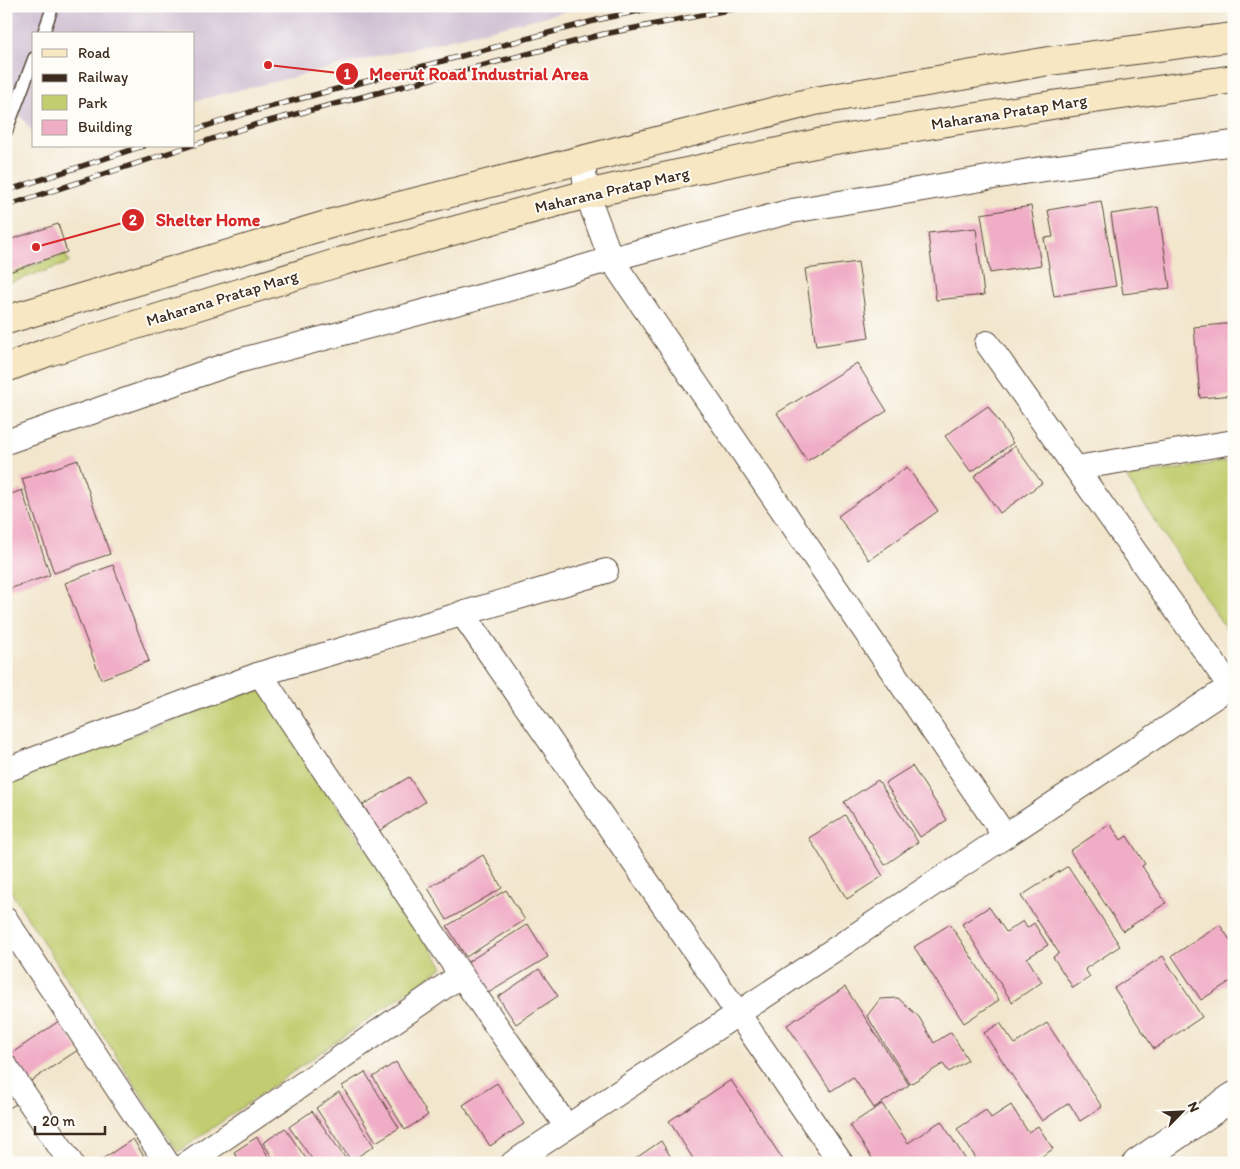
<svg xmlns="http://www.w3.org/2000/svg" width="1240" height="1169" viewBox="0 0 1240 1169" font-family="Itim,sans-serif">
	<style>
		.industrial { fill: #cebed1 }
		.green { fill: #c1cd6f; stroke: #7e7c46 }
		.building { fill: #f0adc6 }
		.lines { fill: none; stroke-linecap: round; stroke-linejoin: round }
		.service-casing { stroke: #564638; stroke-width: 14 }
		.minor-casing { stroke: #564638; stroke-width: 26 }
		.tertiary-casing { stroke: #564638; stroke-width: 30 }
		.secondary-casing { stroke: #564638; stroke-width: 30 }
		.service { stroke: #fff; stroke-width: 11 }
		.minor { stroke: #fff; stroke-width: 24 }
		.tertiary { stroke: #fff; stroke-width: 28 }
		.secondary { stroke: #f7e8c3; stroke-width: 28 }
		.rail-casing { stroke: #3b2a1e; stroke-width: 5.5 }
		.rail { stroke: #fdfcf7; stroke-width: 4; stroke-dasharray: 11; stroke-linecap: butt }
		.labels { text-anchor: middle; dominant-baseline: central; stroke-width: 4; stroke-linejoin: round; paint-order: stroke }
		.street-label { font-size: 16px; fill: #3b2a1e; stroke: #fdfcf7 }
		.leader { fill: none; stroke: #d62828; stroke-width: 2 }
		.callout-dot { fill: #d62828; stroke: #fdfcf7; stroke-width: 2 }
		.mark-label { font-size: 15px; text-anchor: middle; font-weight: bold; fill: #fff }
		.callout-label { font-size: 18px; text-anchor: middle; font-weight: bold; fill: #d62828; stroke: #fdfcf7; stroke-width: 4; stroke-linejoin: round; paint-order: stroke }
	</style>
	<rect width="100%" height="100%" fill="#fdfcf7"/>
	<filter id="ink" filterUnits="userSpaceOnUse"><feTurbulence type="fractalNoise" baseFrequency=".02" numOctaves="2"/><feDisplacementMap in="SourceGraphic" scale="10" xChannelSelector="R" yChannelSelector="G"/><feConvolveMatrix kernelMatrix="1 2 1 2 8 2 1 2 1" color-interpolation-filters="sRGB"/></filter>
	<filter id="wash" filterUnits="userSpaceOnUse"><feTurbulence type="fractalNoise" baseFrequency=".0096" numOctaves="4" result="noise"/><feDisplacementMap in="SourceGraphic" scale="20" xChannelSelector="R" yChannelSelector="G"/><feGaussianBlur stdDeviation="1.12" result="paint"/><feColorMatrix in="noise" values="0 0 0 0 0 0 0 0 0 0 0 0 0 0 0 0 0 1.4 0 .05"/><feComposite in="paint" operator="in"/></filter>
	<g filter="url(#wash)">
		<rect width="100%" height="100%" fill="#f2e6cd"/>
		<polygon class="industrial" points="6,6 588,6 194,101 194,34 34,34 34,134 6,97"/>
		<g class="green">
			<polygon points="66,254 69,263 6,284 6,275"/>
			<polygon points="1234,460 1234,641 1126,477"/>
			<polygon points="261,688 443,967 178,1152 6,884 6,782"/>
		</g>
		<g id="blocks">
			<g class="building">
				<polygon points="1101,201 1116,286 1054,296 1044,238 1053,237 1048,210"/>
				<polygon points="1031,206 1041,265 990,273 981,214"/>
				<polygon points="1158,207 1170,288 1123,294 1111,214"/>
				<polygon points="58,224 67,252 6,273 6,241"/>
				<polygon points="976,228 984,295 936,300 928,233"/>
				<polygon points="858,262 869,338 816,346 805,269"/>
				<polygon points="1234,323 1234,395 1200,398 1194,327"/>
				<polygon points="857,363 887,411 807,461 777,413"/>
				<polygon points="988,406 1013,443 971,472 945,436"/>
				<polygon points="1015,446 1042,483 1000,513 974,476"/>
				<polygon points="78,460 110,554 54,573 22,479"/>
				<polygon points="907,467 938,511 869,560 838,516"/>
				<polygon points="22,490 50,575 6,590 6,496"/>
				<polygon points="113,565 149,661 101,679 65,583"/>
				<polygon points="912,766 947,820 920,837 885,783"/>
				<polygon points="409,777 425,802 379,831 363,805"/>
				<polygon points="878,780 918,842 885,865 844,802"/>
				<polygon points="845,815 883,876 847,899 809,838"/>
				<polygon points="1110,824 1121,840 1127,836 1145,864 1142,866 1166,903 1123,931 1070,851"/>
				<polygon points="483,855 502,888 447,920 428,888"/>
				<polygon points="1068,866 1120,946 1085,969 1090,977 1073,988 1053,957 1059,953 1021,896"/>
				<polygon points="506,890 525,920 466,957 447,926"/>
				<polygon points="989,907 1006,932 1023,921 1027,928 1034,923 1048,945 1027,958 1042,982 1012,1002 962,924"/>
				<polygon points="528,924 548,957 485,995 466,963"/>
				<polygon points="950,924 999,1000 964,1023 914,947"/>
				<polygon points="1220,925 1234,946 1234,979 1201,1000 1172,956"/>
				<polygon points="1163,956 1202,1017 1154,1049 1114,988"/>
				<polygon points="539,969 558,996 516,1024 498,997"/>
				<polygon points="845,987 909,1085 874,1108 853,1077 831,1091 787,1025"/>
				<polygon points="898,998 919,1017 934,1043 951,1032 968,1060 949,1072 943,1064 910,1084 867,1016 880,999"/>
				<polygon points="59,1021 78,1050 28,1083 9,1055"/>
				<polygon points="1000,1023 1015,1044 1047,1023 1102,1107 1080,1121 1069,1103 1042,1121 984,1033"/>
				<polygon points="396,1062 428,1115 405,1130 373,1077"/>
				<polygon points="365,1072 399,1128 376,1142 342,1086"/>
				<polygon points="731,1080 785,1163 696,1163 669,1121"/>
				<polygon points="497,1083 524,1124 490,1146 463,1105"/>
				<polygon points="6,1088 16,1104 6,1110"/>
				<polygon points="339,1092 374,1146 351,1161 316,1108"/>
				<polygon points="882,1104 908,1143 941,1121 968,1163 875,1163 850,1125"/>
				<polygon points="1011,1105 1028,1132 1038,1126 1053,1149 1032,1163 979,1163 957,1129 986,1110 991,1118"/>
				<polygon points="312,1111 346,1159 341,1163 315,1163 289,1127"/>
				<polygon points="285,1128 309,1163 276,1163 263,1143"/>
				<polygon points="257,1137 272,1163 240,1163 234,1152"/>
				<polygon points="133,1139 148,1163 96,1163"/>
				<polygon points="661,1141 672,1159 670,1160 672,1163 629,1163"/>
			</g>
		</g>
	</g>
	<g filter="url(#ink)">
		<use href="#blocks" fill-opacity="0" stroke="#564638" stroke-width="1"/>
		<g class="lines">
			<defs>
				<g id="service">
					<polyline points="43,34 53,6"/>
					<polyline points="6,132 34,58"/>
				</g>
				<g id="minor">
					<polyline points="582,159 587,194 611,259 1005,836"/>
					<polyline points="987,343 1230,686"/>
					<polyline points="6,442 238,361 516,287 611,259 792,211 1029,171 1234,143"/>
					<polyline points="1076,468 1234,442"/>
					<polyline points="462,613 841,1163"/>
					<polyline points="260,674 461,975 567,1127"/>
					<polyline points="6,770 260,674 606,571"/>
					<polyline points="6,920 167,1163"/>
					<polyline points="6,1067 71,1163"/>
					<polyline points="188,1163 461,975"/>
					<polyline points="513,1163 1234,684"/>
				</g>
				<polyline id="tertiary" points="1137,1163 1234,1096"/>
				<g id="secondary">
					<polyline points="6,320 340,221 815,101 1049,61 1234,37"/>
					<polyline points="6,368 48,352 343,261 587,194 823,142 1052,105 1234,79"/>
				</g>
			</defs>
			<use href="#service" class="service-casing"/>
			<use href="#minor" class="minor-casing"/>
			<use href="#tertiary" class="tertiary-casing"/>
			<use href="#secondary" class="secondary-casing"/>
			<use href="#service" class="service"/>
			<use href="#minor" class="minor"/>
			<use href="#tertiary" class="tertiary"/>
			<use href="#secondary" class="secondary"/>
			<defs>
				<g id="rail">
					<polyline points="194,130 250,112 605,18 663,6"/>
					<polyline points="194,145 254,125 604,34 749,6"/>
					<polyline points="6,191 143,146"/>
					<polyline points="6,206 190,146"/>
				</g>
			</defs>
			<use href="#rail" class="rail-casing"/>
			<use href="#rail" class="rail"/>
		</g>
	</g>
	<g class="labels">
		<g class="street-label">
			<text transform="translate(1009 112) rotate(-9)">Maharana Pratap Marg</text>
			<text transform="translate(612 190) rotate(-13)">Maharana Pratap Marg</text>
			<text transform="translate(222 298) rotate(-17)">Maharana Pratap Marg</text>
		</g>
	</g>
	<path class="leader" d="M268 65L347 74M36 247L133 220"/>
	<g class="callout-dot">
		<circle cx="268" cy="65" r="5"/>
		<circle cx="36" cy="247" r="5"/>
		<circle cx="347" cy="74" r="12"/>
		<circle cx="133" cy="220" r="12"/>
	</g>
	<g class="mark-label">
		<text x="347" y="79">1</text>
		<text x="133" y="225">2</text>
	</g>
	<g class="callout-label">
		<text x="479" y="80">Meerut Road Industrial Area</text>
		<text x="208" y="226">Shelter Home</text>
	</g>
	<rect width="1240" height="1169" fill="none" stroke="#fdfcf7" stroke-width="25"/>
	<rect x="32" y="32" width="162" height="115" fill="#fdfcf7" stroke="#afa8a0"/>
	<rect x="42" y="49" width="25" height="8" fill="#f7e8c3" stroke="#afa8a0"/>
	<text x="78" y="58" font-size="15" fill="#3b2a1e">Road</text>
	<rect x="42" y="74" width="25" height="8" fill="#3b2a1e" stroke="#afa8a0"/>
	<text x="78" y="82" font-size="15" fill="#3b2a1e">Railway</text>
	<rect x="42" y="95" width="25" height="15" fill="#c1cd6f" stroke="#afa8a0"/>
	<text x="78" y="108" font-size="15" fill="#3b2a1e">Park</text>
	<rect x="42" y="120" width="25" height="15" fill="#f0adc6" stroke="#afa8a0"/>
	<text x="78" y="132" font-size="15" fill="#3b2a1e">Building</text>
	<g transform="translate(1182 1112) rotate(66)" stroke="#fdfcf7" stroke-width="4" paint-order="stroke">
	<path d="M0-4L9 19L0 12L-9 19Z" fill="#3b2a1e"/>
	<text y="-8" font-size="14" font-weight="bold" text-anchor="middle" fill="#3b2a1e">N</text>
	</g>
	<path d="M35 1126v8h70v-8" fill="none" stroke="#3b2a1e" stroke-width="2.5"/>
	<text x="42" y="1126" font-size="15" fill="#3b2a1e" stroke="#fdfcf7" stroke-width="4" paint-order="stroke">20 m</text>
</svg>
